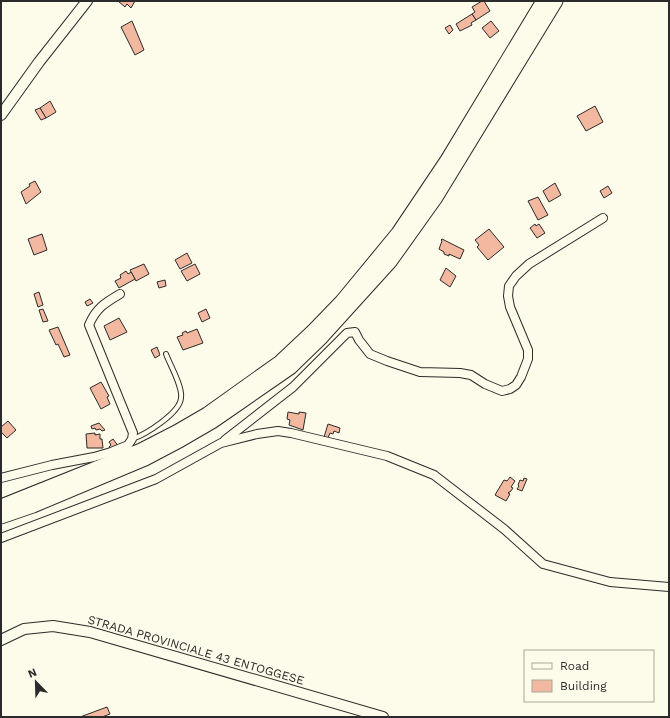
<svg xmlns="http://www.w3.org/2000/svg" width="670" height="718" viewBox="0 0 670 718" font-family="'Work Sans',sans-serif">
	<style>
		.building { fill: #f2b8a0; stroke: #2b2b2b }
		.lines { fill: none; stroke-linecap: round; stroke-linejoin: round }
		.service-casing { stroke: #2b2b2b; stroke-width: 6 }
		.minor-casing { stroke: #2b2b2b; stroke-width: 10 }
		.tertiary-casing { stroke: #2b2b2b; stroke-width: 12 }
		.trunk-casing { stroke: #2b2b2b; stroke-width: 15 }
		.service { stroke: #fdfbea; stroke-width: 4 }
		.minor { stroke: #fdfbea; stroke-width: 8 }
		.tertiary { stroke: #fdfbea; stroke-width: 10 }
		.trunk { stroke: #fdfbea; stroke-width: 13 }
		.labels { text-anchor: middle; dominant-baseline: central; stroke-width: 3; stroke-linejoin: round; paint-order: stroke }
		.street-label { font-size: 12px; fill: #2b2b2b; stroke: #fdfbea }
	</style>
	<rect width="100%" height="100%" fill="#fdfbea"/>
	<g class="building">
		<polygon points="118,1 135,1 131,8 127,4 125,7"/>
		<polygon points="482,1 484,1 490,11 476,20 472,14 475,12 472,7"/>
		<polygon points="472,14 476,20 471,23 472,25 460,31 456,24"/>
		<polygon points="132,21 144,50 135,55 121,27"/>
		<polygon points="491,21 499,31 490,38 482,28"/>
		<polygon points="450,25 453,30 449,34 445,28"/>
		<polygon points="50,101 56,112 46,118 40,108"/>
		<polygon points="595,106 603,122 586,131 577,116"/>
		<polygon points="40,108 46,118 41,120 35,110"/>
		<polygon points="35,181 41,192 26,204 21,192 30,186 29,184"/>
		<polygon points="555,183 561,195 549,202 543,191"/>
		<polygon points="608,186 612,193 604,198 600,191"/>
		<polygon points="538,197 548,215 538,220 528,201"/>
		<polygon points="535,224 536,226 539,224 545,233 537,238 530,228"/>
		<polygon points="489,229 504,247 488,260 477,247 479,245 475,240"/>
		<polygon points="42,234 47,250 34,255 28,239"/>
		<polygon points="442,239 464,250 460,259 449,254 449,256 444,254 444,252 439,249 442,241 441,240"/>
		<polygon points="187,253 192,263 180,269 175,260"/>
		<polygon points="144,264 149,274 136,281 130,270"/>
		<polygon points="195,264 200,274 187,281 181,271"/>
		<polygon points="446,268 456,276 450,287 440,280"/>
		<polygon points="126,271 128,274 131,272 135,279 119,288 115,281 121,278 120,275"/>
		<polygon points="165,280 166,286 159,288 157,282"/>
		<polygon points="39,292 43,305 38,307 34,294"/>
		<polygon points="90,299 93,303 87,306 85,302"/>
		<polygon points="43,309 48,321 43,322 39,310"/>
		<polygon points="206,309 210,318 202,322 198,313"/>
		<polygon points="119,318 127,332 110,340 104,326"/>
		<polygon points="58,327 70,355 64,357 58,344 56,345 49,330"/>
		<polygon points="197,329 203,343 183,350 177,337 183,335 182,333 186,331 187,333"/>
		<polygon points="157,347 160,355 155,358 151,350"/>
		<polygon points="101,382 109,396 107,397 110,404 101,409 90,388"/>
		<polygon points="288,412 299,414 299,412 306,413 303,430 289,425 290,420 287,419"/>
		<polygon points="8,421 16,430 7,438 1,432 1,427"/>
		<polygon points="99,423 105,430 102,431 100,429 96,430 95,428 92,429 91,426"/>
		<polygon points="328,424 340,428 339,433 334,431 333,434 330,433 328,438 324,437"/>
		<polygon points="95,433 95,435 100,434 100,439 102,439 103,448 87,448 86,434"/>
		<polygon points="113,439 119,447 112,451 109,447 111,445 109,442"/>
		<polygon points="510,477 515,481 511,487 513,488 510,492 509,492 508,493 510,494 506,501 495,495 504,480 507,481"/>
		<polygon points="524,478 527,479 522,491 517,489 519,486 518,485 520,480 523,481"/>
		<polygon points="107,707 110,714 102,717 80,717"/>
	</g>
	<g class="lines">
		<defs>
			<path id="service" d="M 132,439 C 145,435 180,413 181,398 C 183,387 170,365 166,354"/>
			<g id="minor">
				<polyline points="225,440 293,387 347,333 355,332 359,340 370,354 387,361 420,372 460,373 471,375 485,384 502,391 510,389 516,385 521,377 528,359 528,350 510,307 508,296 509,286 516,276 529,264 603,218"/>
				<path d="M 1,478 L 52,465 L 94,457 L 111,452 L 128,445 L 132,439 L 133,433 L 89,325 C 96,308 105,303 120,294"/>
				<polyline points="1,538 156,479 221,443 257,434 278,431 291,433 387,456 434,475 504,529 543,564 610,582 669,587"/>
			</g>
			<g id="tertiary">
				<polyline points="1,115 39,62 87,1"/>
				<polyline points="1,640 24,629 53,626 90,632 383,717"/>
			</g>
			<g id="trunk">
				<polyline points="1,506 141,450 176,432 207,414 280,362 313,331 342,301 398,233 447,160 543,1"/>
				<polyline points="1,517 33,506 145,459 181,440 212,422 290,368 322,337 390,262 435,199 556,1"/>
			</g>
		</defs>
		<use href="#service" class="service-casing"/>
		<use href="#minor" class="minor-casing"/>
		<use href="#tertiary" class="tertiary-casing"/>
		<use href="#trunk" class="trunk-casing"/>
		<use href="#service" class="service"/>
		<use href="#minor" class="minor"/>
		<use href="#tertiary" class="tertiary"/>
		<use href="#trunk" class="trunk"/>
	</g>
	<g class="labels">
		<g class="street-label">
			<text transform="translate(196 650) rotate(16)">STRADA PROVINCIALE 43 ENTOGGESE</text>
		</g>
	</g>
	<rect width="670" height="718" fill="none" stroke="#2b2b2b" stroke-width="4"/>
	<rect x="524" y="650" width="130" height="52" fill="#fdfbea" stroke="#a9a89e"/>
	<rect x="532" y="663" width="20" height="6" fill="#fdfbea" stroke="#a9a89e"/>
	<text x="560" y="670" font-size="12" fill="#2b2b2b">Road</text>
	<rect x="532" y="680" width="20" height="12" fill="#f2b8a0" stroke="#a9a89e"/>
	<text x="560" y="690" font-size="12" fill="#2b2b2b">Building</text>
	<g transform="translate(36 682) rotate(337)" stroke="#fdfbea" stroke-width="3" paint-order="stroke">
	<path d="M0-3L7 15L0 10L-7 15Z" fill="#2b2b2b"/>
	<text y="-6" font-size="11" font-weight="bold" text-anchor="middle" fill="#2b2b2b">N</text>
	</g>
</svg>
